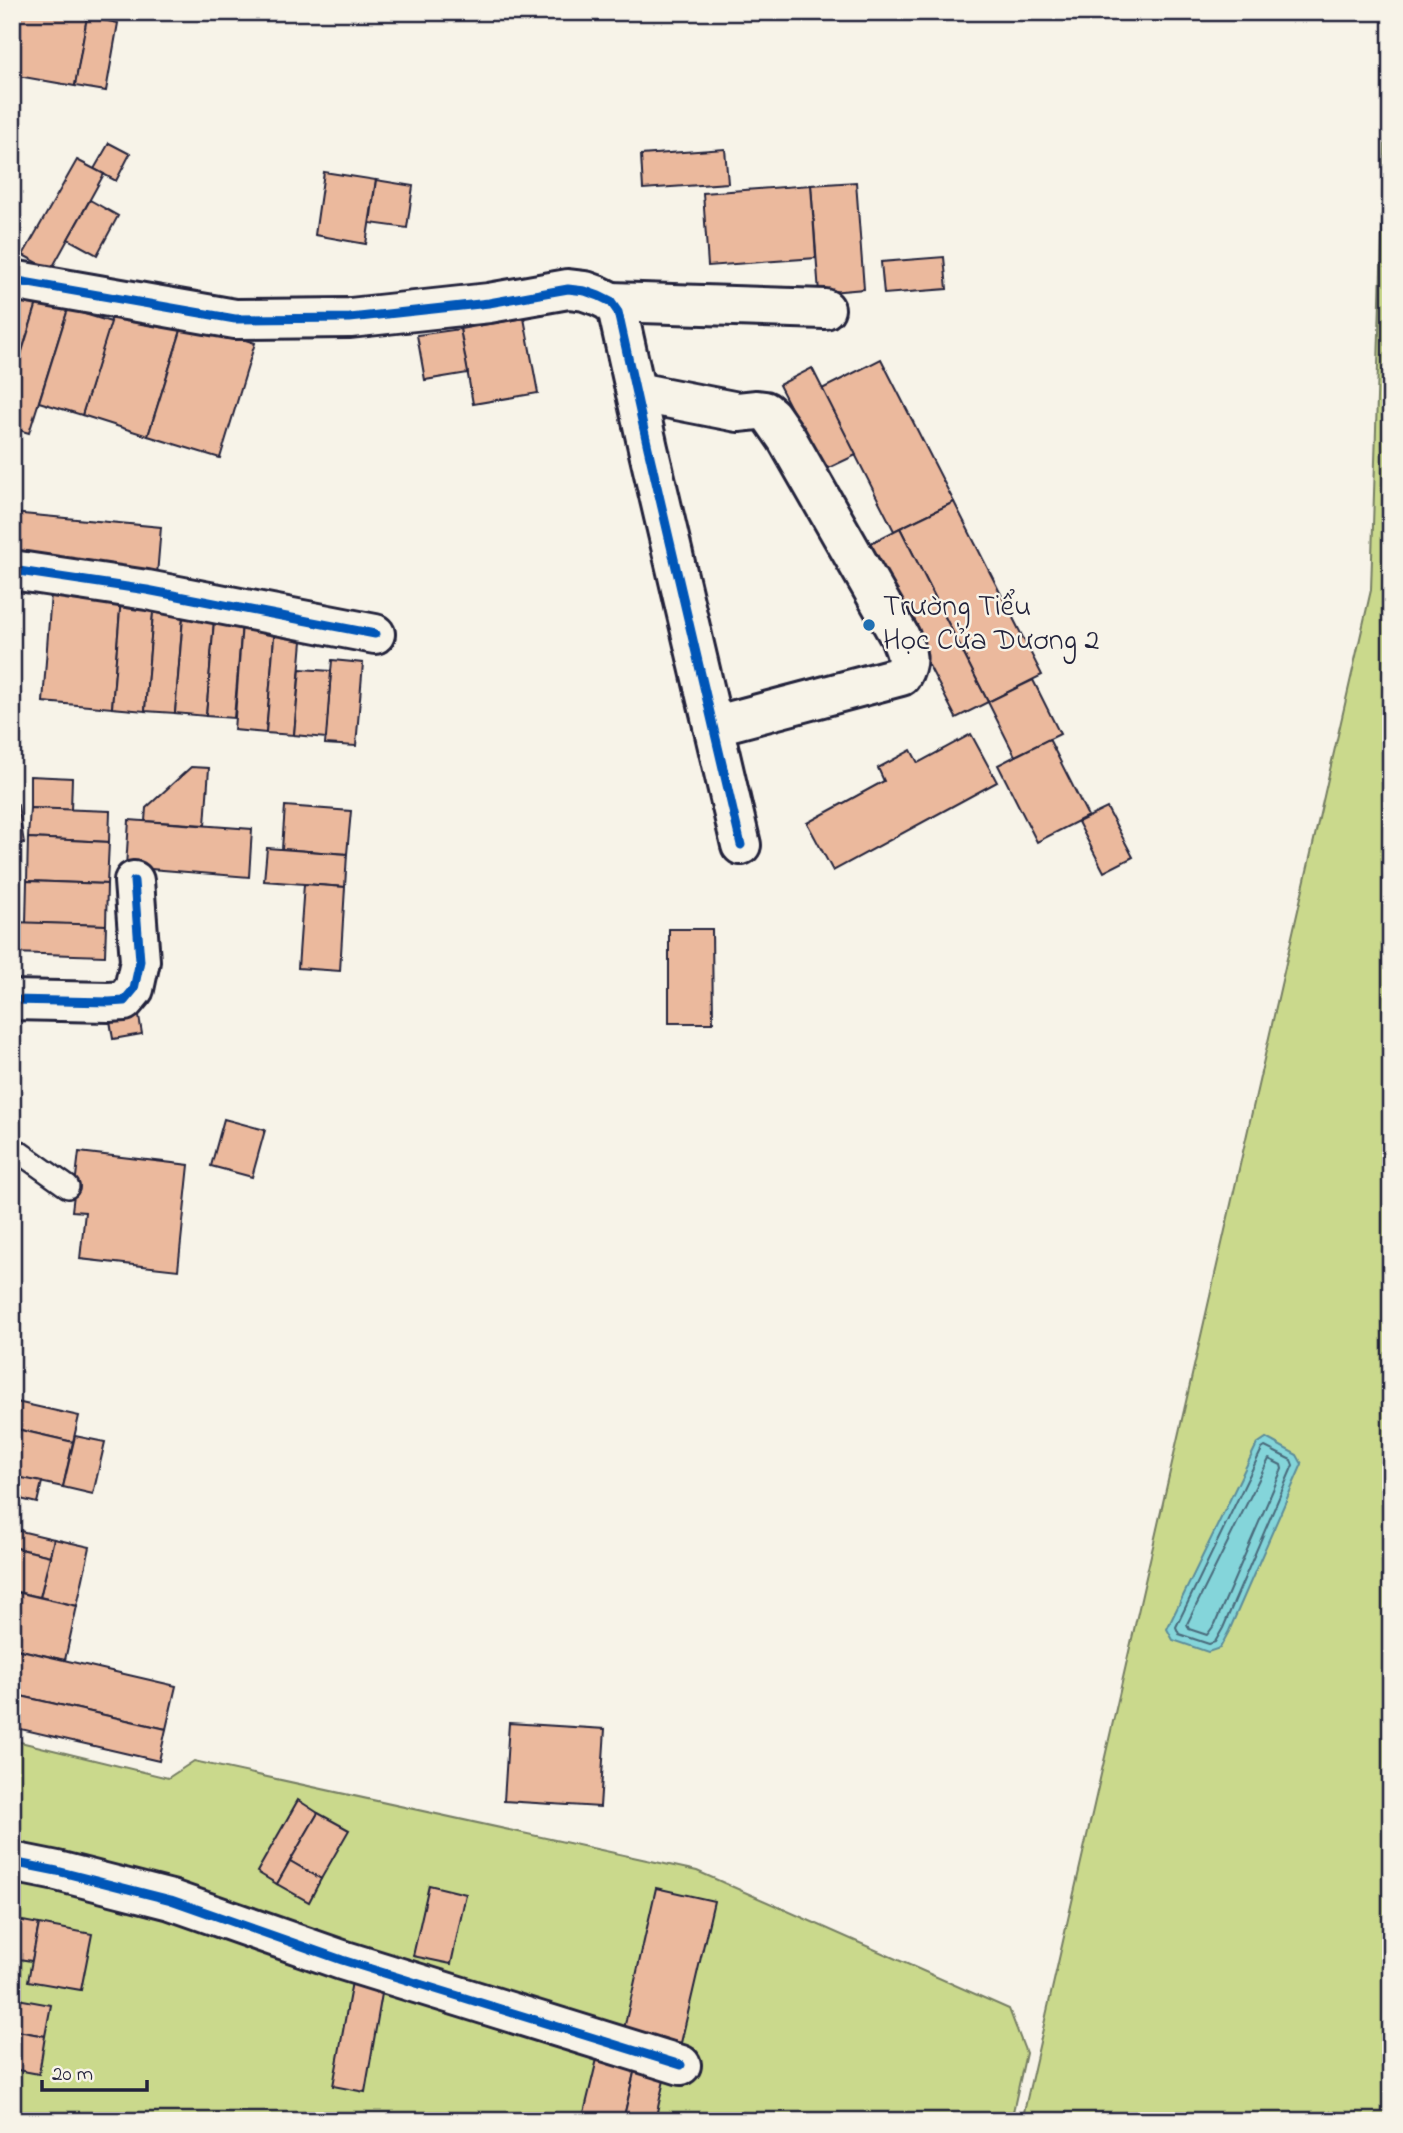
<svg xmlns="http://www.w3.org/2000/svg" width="1403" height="2133" viewBox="0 0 1403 2133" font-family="'Indie Flower',sans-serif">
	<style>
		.green { fill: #cad98c; stroke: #767e64; stroke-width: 2 }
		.water { fill: #84d5da; stroke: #5d8d9a; stroke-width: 2 }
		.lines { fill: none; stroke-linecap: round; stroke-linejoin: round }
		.shore { stroke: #496a7b; stroke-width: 2 }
		.building { fill: #ebb99d; stroke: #22223b; stroke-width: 2 }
		.service-casing { stroke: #22223b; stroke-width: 26 }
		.minor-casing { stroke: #22223b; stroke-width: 44 }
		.service { stroke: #f7f3e8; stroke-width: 21 }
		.minor { stroke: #f7f3e8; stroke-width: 38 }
		.cycleway-casing { stroke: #f7f3e8; stroke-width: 13 }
		.cycleway { stroke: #0057b8; stroke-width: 9 }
		.poi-dot { fill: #1f6fb2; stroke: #f7f3e8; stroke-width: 2.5 }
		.labels { text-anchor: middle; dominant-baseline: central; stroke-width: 5; stroke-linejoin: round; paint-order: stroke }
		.poi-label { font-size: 30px; fill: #22223b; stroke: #f7f3e8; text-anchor: start }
	</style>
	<rect width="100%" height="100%" fill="#f7f3e8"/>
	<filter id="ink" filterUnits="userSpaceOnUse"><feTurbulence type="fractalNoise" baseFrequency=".0143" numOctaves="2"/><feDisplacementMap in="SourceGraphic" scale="14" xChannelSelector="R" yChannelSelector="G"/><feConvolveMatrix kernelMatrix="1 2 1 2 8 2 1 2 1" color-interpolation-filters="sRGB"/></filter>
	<g filter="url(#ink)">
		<g class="green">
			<polygon points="1389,12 1391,2121 1022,2121 1371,590"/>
			<polygon points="12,1740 168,1778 194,1761 697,1871 1009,2009 1026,2053 1011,2121 12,2121"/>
		</g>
		<polygon class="water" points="1266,1438 1297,1455 1302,1464 1229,1631 1220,1648 1208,1652 1173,1640 1167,1629 1257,1444"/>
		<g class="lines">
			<g class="shore">
				<polygon points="1265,1447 1291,1460 1293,1465 1223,1628 1215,1642 1209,1644 1179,1634 1176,1627 1262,1449"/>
				<polygon points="1269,1459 1281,1465 1282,1469 1215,1624 1207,1635 1189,1629 1187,1624"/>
			</g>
		</g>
		<g class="building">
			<polygon points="12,12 60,12 87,17 75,86 12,75"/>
			<polygon points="87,17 118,23 106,91 75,86"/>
			<polygon points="109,143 130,154 116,181 94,169"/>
			<polygon points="725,149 728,183 643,189 641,155"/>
			<polygon points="77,160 104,174 51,270 23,255"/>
			<polygon points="324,172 376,180 366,244 315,235"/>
			<polygon points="376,180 413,186 407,228 370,223"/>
			<polygon points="856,182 864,289 819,293 811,185"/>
			<polygon points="811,185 816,258 708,266 703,193"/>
			<polygon points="90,200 118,216 97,255 68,239"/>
			<polygon points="944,257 947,289 884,294 881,262"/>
			<polygon points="12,292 38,300 12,384"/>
			<polygon points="38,300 68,309 29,433 12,428 12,384"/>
			<polygon points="117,300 184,321 148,436 82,415"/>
			<polygon points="68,309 111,322 82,415 39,402"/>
			<polygon points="524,318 538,393 473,404 460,329"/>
			<polygon points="184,321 255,343 220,458 148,436"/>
			<polygon points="460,329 468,373 425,380 417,335"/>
			<polygon points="881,359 954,502 894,531 822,389"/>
			<polygon points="812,368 856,455 814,475 785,418 794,414 779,385"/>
			<polygon points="954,502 1042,675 988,702 900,528"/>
			<polygon points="12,513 161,527 157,575 12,561"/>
			<polygon points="900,528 988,702 956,718 867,545"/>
			<polygon points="51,593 121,598 112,708 43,702"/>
			<polygon points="121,598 154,601 145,711 112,708"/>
			<polygon points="154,601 184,604 175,713 145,711"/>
			<polygon points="183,618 214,621 206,716 175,713"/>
			<polygon points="214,621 242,623 234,718 206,716"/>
			<polygon points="242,623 275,626 266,733 234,730"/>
			<polygon points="275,626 303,629 294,735 266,733"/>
			<polygon points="332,660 363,663 356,746 325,744"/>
			<polygon points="300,669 331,671 326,738 294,735"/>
			<polygon points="1033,680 1060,734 1015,756 988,702"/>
			<polygon points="971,734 997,782 833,871 807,823 884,781 878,768 911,750 918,763"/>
			<polygon points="1049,739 1088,816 1037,842 998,765"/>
			<polygon points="191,767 209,768 205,825 145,821 146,808"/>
			<polygon points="30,776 72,778 71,810 30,808"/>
			<polygon points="12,805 18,805 24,843 12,844"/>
			<polygon points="285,806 351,811 347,854 282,849"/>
			<polygon points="30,808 110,811 109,842 28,838"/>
			<polygon points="1107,808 1133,857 1104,872 1078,822"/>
			<polygon points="129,820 252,829 249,877 126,867"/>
			<polygon points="28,838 109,842 107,884 27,881"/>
			<polygon points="267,848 347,854 345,887 264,881"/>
			<polygon points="27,881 107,884 106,925 26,923"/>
			<polygon points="304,884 345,887 340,971 298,968"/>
			<polygon points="12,922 106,925 105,956 12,953"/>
			<polygon points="669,929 712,929 713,1023 669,1023"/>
			<polygon points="139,1016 142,1034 113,1039 110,1021"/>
			<polygon points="224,1119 265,1130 252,1177 211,1166"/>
			<polygon points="79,1152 189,1165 178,1270 80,1259 85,1212 72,1211"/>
			<polygon points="12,1401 79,1416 73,1442 12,1428"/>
			<polygon points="12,1428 73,1442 63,1487 12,1476"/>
			<polygon points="75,1436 105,1442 93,1494 63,1487"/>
			<polygon points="12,1476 42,1482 37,1503 12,1497"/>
			<polygon points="12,1529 54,1539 50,1556 12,1547"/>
			<polygon points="54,1539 90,1547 77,1606 40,1597"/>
			<polygon points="12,1547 50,1556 40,1597 12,1591"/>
			<polygon points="12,1591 77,1606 65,1660 12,1648"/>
			<polygon points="12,1648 176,1686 166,1729 12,1694"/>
			<polygon points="12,1694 166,1729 159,1761 12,1727"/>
			<polygon points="509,1723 605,1729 600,1807 504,1801"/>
			<polygon points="298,1800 318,1813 277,1884 257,1872"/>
			<polygon points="318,1813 349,1830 321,1879 290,1861"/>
			<polygon points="290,1861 321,1879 309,1902 277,1884"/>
			<polygon points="429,1885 466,1894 451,1964 413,1956"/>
			<polygon points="656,1888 714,1901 681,2043 624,2029"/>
			<polygon points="12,1919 39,1924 32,1961 12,1958"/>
			<polygon points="39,1924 92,1934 81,1990 28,1981"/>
			<polygon points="353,1976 384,1982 365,2092 333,2086"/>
			<polygon points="12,1998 51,2005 45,2036 12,2030"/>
			<polygon points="12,2030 45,2036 39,2074 12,2069"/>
			<polygon points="598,2055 636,2064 623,2121 582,2121"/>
			<polygon points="636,2064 666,2071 655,2121 623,2121"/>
		</g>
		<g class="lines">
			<defs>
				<polyline id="service" points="12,1147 68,1187"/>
				<g id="minor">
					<polyline points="12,280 235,319 350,318 489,303 568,289 585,291 599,296 611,302 618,312 648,448 741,845"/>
					<polyline points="611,302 825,309"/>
					<path d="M 636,392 L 738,412 L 757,410 L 765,411 L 771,416 L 787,439 L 900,637 C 907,654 910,660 901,676 L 713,726"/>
					<polyline points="12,570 147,590 375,634"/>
					<polyline points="12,1000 109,1002 124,1001 134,989 140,961 134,881"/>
					<polyline points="12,1862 57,1871 171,1900 342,1960 681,2065"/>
				</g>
			</defs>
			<use href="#service" class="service-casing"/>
			<use href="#minor" class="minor-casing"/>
			<use href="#service" class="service"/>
			<use href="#minor" class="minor"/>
			<defs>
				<g id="cycleway">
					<polyline points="12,280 235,319 350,318 489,303 568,289 585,291 599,296 611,302 618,312 648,448 741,845"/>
					<polyline points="12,570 147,590 375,634"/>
					<polyline points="12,1000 109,1002 124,1001 134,989 140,961 134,881"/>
					<polyline points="12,1862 57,1871 171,1900 342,1960 681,2065"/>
				</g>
			</defs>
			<use href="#cycleway" class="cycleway-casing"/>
			<use href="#cycleway" class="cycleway"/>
		</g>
	</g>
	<circle class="poi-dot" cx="869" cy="625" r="7"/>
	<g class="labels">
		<g class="poi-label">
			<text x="883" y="608">Trường Tiểu<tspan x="883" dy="34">Học Cửa Dương 2</tspan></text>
		</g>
	</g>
	<rect width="1403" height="2133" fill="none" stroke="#f7f3e8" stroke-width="42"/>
	<rect x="21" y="21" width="1361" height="2091" fill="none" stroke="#22223b" stroke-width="2.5" filter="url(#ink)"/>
	<path d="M42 2080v10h105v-10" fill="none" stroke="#22223b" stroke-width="3.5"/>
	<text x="52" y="2080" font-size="21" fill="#22223b" stroke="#f7f3e8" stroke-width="5" paint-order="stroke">20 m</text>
</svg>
